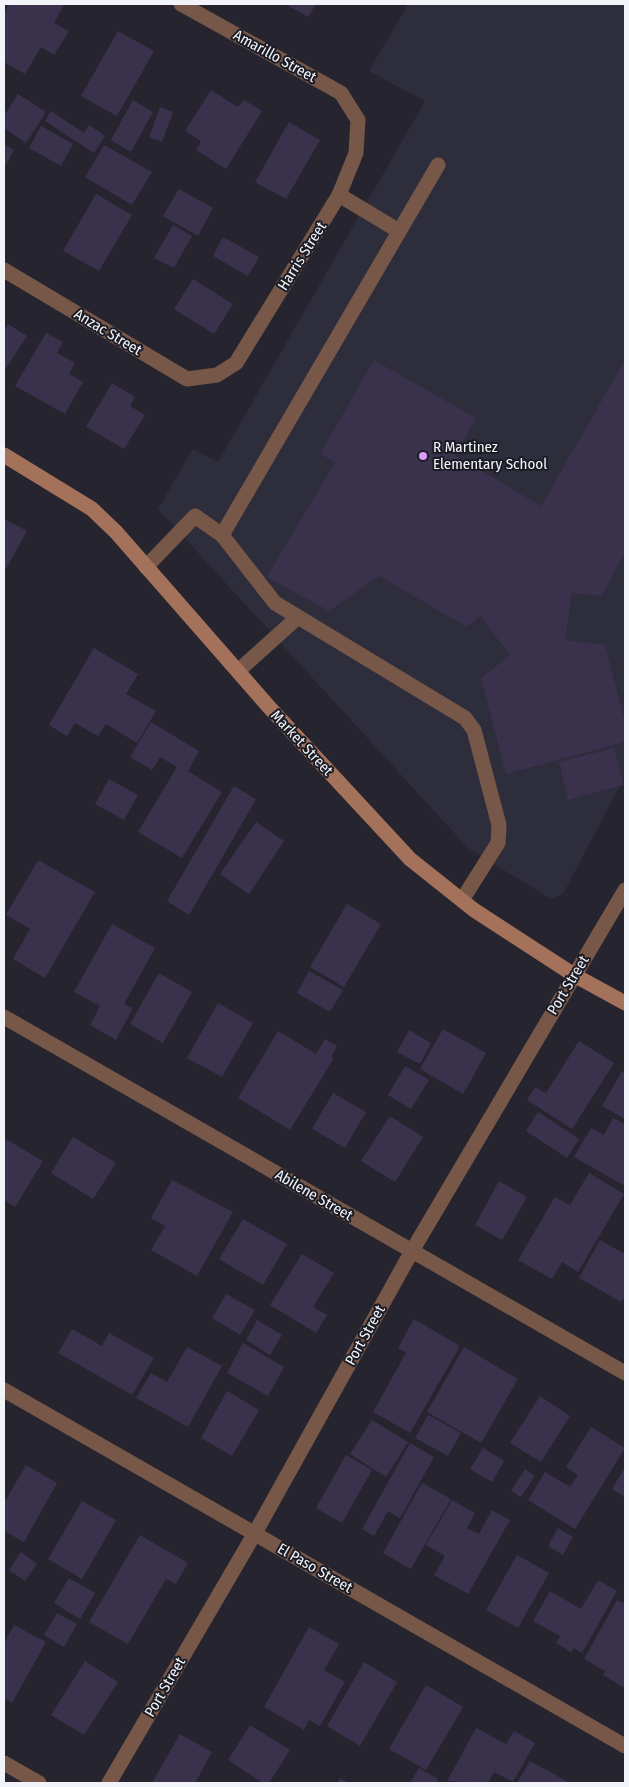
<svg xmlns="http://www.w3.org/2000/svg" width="629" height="1787" viewBox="0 0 629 1787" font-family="'Fira Sans Condensed',sans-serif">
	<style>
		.built { fill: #2d2d3c }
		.building { fill: #3a314c }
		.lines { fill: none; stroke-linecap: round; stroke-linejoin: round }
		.lane { stroke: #775748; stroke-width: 15 }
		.street { stroke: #775748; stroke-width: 15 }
		.secondary { stroke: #a4715a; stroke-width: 15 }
		.poi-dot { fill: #d99af7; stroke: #1c1c25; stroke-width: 2 }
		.labels { text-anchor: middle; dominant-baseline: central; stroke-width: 4; stroke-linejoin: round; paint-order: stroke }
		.street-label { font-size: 15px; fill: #f3f3fa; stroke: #1c1c25 }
		.poi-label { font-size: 15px; fill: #f3f3fa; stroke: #1c1c25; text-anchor: start }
	</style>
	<rect width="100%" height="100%" fill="#26252f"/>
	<polygon class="built" points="408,4 625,4 625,776 563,894 551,899 468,848 158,509 193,449 218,462 425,101 369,71"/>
	<g class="building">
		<polygon points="9,4 64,4 54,23 69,31 54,55 41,47 25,74 4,62 4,13"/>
		<polygon points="285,4 316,4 308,17"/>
		<polygon points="118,31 154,51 117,116 81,96"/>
		<polygon points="211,90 238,107 244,100 262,111 226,169 196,150 201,141 185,131"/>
		<polygon points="18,94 46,112 26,143 4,128 4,116"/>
		<polygon points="133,100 153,112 131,152 111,140"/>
		<polygon points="160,107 173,112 162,142 149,137"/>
		<polygon points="51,111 84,133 89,125 105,136 94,153 45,121"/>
		<polygon points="289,122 320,140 286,199 255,182"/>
		<polygon points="41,126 73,144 61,166 29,148"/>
		<polygon points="4,144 14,150 4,168"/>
		<polygon points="104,145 152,172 132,205 85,177"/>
		<polygon points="179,189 213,208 198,236 163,216"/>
		<polygon points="96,194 132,215 99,271 63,251"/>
		<polygon points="173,225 192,236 174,268 154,258"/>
		<polygon points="223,237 259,257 248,276 213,256"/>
		<polygon points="193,279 233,304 214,334 174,309"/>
		<polygon points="8,324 27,336 4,371 4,331"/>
		<polygon points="46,333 63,342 57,353 75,363 69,374 83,382 65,414 15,386"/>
		<polygon points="374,360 476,418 455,455 541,506 625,360 625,553 601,596 572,593 565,640 605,645 625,722 625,742 506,774 481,678 510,655 480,616 467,627 379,576 329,611 267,577 335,462 320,454"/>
		<polygon points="112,383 135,397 130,406 145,415 124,449 86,427"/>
		<polygon points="4,519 27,531 6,569 4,567"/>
		<polygon points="94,648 138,674 126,694 156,711 137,743 106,724 98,736 75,723 67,736 49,725"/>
		<polygon points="151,722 199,751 188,771 222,792 182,858 138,832 177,767 160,757 152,770 130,757"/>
		<polygon points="614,748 624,785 568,800 559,762"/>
		<polygon points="109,779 138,795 124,820 95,804"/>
		<polygon points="234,786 256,799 189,915 167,901"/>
		<polygon points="256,822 284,841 249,894 220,874"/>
		<polygon points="38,860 95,892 45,978 13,959 30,929 6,915"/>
		<polygon points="347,904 381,924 344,987 310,967"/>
		<polygon points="112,924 155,948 124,1004 133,1008 116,1040 90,1025 100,1006 74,992"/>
		<polygon points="309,971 343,990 330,1012 297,993"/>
		<polygon points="159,973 192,992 163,1043 130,1024"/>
		<polygon points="218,1003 253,1023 222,1077 187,1058"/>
		<polygon points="443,1029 486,1053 463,1094 420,1069"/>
		<polygon points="409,1030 431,1043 420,1064 397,1052"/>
		<polygon points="278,1031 316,1054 325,1039 337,1046 331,1057 334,1058 290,1130 238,1098"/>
		<polygon points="579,1041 614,1063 572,1129 527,1100 535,1087 546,1093"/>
		<polygon points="405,1066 429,1080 411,1109 388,1095"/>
		<polygon points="622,1071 625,1073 625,1119 602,1106"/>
		<polygon points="333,1093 366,1112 345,1148 312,1129"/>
		<polygon points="538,1112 579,1139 567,1158 526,1131"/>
		<polygon points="390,1116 423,1137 395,1182 361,1161"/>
		<polygon points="613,1118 625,1124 625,1186 574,1157 591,1128 604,1135"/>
		<polygon points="73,1137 116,1163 93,1199 51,1173"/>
		<polygon points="4,1138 43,1161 15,1207 4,1200"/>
		<polygon points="589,1173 624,1194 578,1272 562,1262 552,1279 518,1260 555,1197 570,1205"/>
		<polygon points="172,1180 233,1212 197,1276 151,1250 165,1226 151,1218"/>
		<polygon points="499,1181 527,1197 502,1240 475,1225"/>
		<polygon points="243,1219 287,1244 263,1285 219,1259"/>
		<polygon points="600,1240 625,1254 625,1296 621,1302 579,1278"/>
		<polygon points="302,1254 334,1273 313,1307 327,1315 316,1333 270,1305"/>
		<polygon points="226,1294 255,1310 240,1335 212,1318"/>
		<polygon points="414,1319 460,1346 410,1433 373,1412 406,1353 398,1348"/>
		<polygon points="257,1320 282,1335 270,1355 246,1340"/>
		<polygon points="72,1329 102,1346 109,1333 154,1358 132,1395 58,1353"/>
		<polygon points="243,1343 284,1367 268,1396 227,1373"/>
		<polygon points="187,1347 222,1366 188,1427 136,1398 151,1373 167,1382"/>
		<polygon points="464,1347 518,1379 481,1443 427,1412"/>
		<polygon points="227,1391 259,1410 232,1456 201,1438"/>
		<polygon points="540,1396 570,1416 541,1462 510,1443"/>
		<polygon points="428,1415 461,1433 448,1456 415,1438"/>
		<polygon points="372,1420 408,1442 386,1477 350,1454"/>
		<polygon points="591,1427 625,1448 575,1529 528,1500 545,1472 570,1487 578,1475 566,1467"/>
		<polygon points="410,1443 434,1457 400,1518 388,1511 374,1536 362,1529"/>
		<polygon points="483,1448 504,1461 492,1482 470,1469"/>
		<polygon points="346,1455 372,1470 342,1523 316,1508"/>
		<polygon points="26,1465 57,1483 24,1542 4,1531 4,1503"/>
		<polygon points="625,1467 625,1497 612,1489"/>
		<polygon points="525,1469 535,1476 521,1497 511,1491"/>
		<polygon points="422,1483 451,1499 411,1569 383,1553"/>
		<polygon points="452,1500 475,1513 467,1528 479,1534 492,1510 510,1520 468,1594 434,1575 445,1556 426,1545"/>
		<polygon points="82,1501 116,1520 82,1579 48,1559"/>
		<polygon points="558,1528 573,1537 563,1555 548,1546"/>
		<polygon points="140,1535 188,1563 176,1584 166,1579 128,1644 89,1622"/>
		<polygon points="21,1552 37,1564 25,1581 9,1570"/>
		<polygon points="517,1555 549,1573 518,1628 486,1610"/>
		<polygon points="69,1578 95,1593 80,1619 54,1603"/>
		<polygon points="598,1580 617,1591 582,1653 574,1648 571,1652 556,1643 560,1636 533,1621 550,1591 581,1609"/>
		<polygon points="617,1600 625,1604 625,1688 603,1675 605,1671 584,1659"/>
		<polygon points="57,1613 77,1624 64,1647 44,1635"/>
		<polygon points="14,1625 46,1642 12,1703 4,1698 4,1644"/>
		<polygon points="309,1627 339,1644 324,1670 345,1682 320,1726 309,1720 304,1730 264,1707"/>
		<polygon points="85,1661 118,1682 84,1735 51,1715"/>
		<polygon points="364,1662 397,1682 360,1746 327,1726"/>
		<polygon points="426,1685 463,1707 426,1770 389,1749"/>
		<polygon points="250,1725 290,1750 269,1783 263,1783 228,1760"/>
		<polygon points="476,1728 506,1744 514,1731 535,1743 513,1782 494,1772 488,1783 447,1781"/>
		<polygon points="180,1734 212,1752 195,1783 152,1783"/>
		<polygon points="530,1761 570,1783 517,1783"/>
		<polygon points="419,1768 438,1779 436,1783 410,1783"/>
		<polygon points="340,1778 349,1783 337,1783"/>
	</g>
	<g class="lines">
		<g class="lane">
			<polyline points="339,195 399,231"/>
			<polyline points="222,535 438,165"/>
			<polyline points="146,567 195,516 222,535 275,603 465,718 474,730 499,825 498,843 462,900"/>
			<polyline points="238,671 298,617"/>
		</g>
		<g class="street">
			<polyline points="4,270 187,379 217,375 236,363 339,195 356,153 358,120 341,93 181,4"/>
			<polyline points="4,1017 625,1373"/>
			<polyline points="4,1390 625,1746"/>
			<polyline points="4,1763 39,1783"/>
			<polyline points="109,1783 255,1533 412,1251 625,890"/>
		</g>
		<polyline class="secondary" points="4,455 92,509 116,532 269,707 410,859 474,910 574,975 625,1003"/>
	</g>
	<circle class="poi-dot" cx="423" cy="456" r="5"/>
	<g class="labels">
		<g class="street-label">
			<text transform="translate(275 56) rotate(29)">Amarillo Street</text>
			<text transform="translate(302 256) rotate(-58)">Harris Street</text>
			<text transform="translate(108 332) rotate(31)">Anzac Street</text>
			<text transform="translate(302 743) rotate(47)">Market Street</text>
			<text transform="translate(568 985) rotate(-59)">Port Street</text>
			<text transform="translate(314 1195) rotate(30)">Abilene Street</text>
			<text transform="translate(365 1335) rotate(-61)">Port Street</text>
			<text transform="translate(315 1568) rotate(30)">El Paso Street</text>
			<text transform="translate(165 1687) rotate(-60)">Port Street</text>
		</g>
		<g class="poi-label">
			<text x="433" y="447">R Martinez<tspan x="433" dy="17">Elementary School</tspan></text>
		</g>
	</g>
	<rect width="629" height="1787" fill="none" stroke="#f3f3fa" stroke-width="10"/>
</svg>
